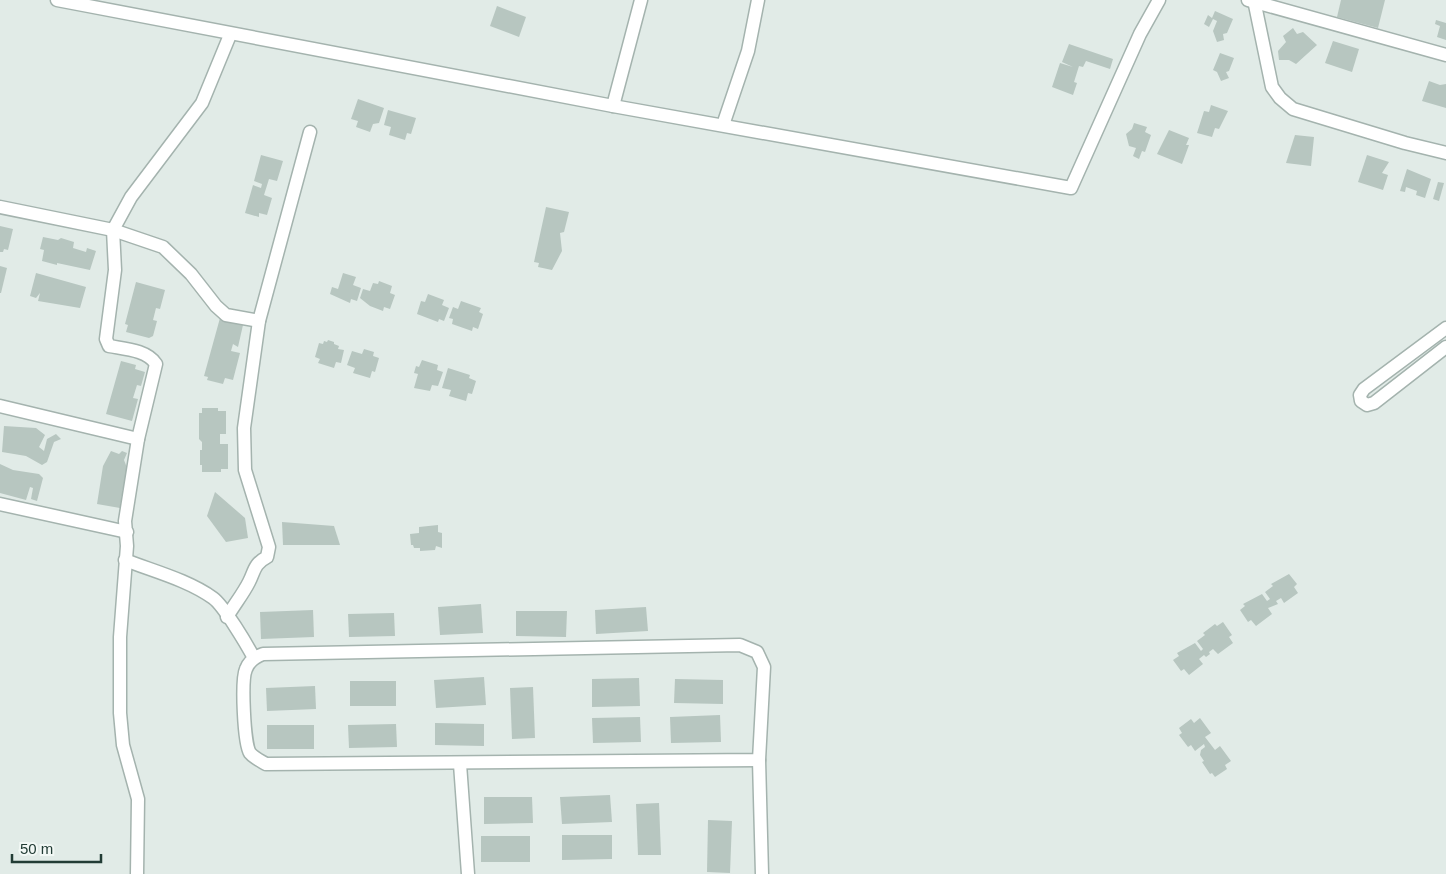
<svg xmlns="http://www.w3.org/2000/svg" width="1446" height="874" viewBox="0 0 1446 874" font-family="Helvetica,sans-serif">
	<style>
		.building { fill: #b7c6c0 }
		.lines { fill: none; stroke-linecap: round; stroke-linejoin: round }
		.minor-casing { stroke: #a4b3ae; stroke-width: 15 }
		.minor { stroke: #fff; stroke-width: 12 }
	</style>
	<rect width="100%" height="100%" fill="#e1ebe7"/>
	<g class="building">
		<polygon points="1341,0 1385,0 1378,28 1337,17"/>
		<polygon points="497,6 526,17 519,37 490,26"/>
		<polygon points="1215,11 1233,19 1227,33 1223,34 1224,40 1217,42 1213,31 1217,21 1213,19 1209,27 1204,24 1208,15 1212,18"/>
		<polygon points="1436,20 1446,23 1446,40 1437,37 1440,26 1435,24"/>
		<polygon points="1293,28 1297,34 1303,32 1317,45 1296,64 1289,60 1279,60 1278,51 1286,42 1283,36"/>
		<polygon points="1333,41 1359,49 1352,72 1325,63"/>
		<polygon points="1069,44 1113,59 1110,69 1086,61 1083,67 1079,66 1074,82 1077,83 1073,95 1052,87 1060,63 1073,67 1062,62"/>
		<polygon points="1220,53 1234,58 1229,71 1226,72 1229,78 1221,81 1217,72 1213,70"/>
		<polygon points="1429,81 1440,85 1446,84 1446,108 1422,101"/>
		<polygon points="358,99 384,108 379,123 373,124 370,132 356,127 358,121 351,119"/>
		<polygon points="1211,105 1228,111 1219,129 1215,128 1212,137 1197,133 1204,111 1209,112"/>
		<polygon points="388,110 416,118 411,134 407,133 405,140 389,135 391,127 384,125"/>
		<polygon points="1134,123 1147,127 1145,132 1151,135 1145,152 1142,151 1139,159 1133,156 1136,148 1129,146 1126,134 1132,129"/>
		<polygon points="1169,130 1189,138 1186,145 1189,145 1182,164 1157,154"/>
		<polygon points="1295,135 1314,137 1311,166 1286,163"/>
		<polygon points="261,155 283,161 277,181 269,179 264,195 272,198 267,215 259,213 259,217 245,213 253,185 261,188 262,184 254,181"/>
		<polygon points="1367,155 1389,162 1382,173 1388,175 1383,190 1358,182"/>
		<polygon points="1407,169 1431,179 1425,198 1416,195 1417,191 1406,187 1405,192 1400,191"/>
		<polygon points="1438,182 1444,183 1439,201 1433,199"/>
		<polygon points="546,207 569,212 564,232 560,233 562,251 552,270 538,267 539,263 534,262"/>
		<polygon points="0,226 13,229 8,250 4,249 3,252 0,252"/>
		<polygon points="43,237 58,240 61,238 74,242 73,248 86,252 87,248 96,251 90,270 57,263 57,265 42,261 44,250 40,249"/>
		<polygon points="0,266 7,268 1,293 0,293"/>
		<polygon points="36,273 86,287 80,308 38,301 40,293 36,298 30,296"/>
		<polygon points="343,273 356,277 353,285 361,288 357,301 351,299 350,303 330,294 332,287 338,289"/>
		<polygon points="379,281 392,286 390,293 395,295 390,309 384,307 383,311 370,306 360,298 363,289 370,291 373,283 378,284"/>
		<polygon points="136,282 165,290 160,309 156,308 153,320 157,321 153,336 149,338 126,332 128,325 125,324"/>
		<polygon points="428,294 444,300 442,305 449,308 444,321 439,319 438,322 417,314 421,301 425,302"/>
		<polygon points="461,301 481,308 479,312 483,314 478,329 473,327 472,331 452,324 453,319 449,318 453,307 458,309"/>
		<polygon points="220,318 243,325 238,347 233,344 231,351 240,353 233,380 225,378 223,384 207,380 208,377 204,376"/>
		<polygon points="328,340 334,342 334,344 339,346 338,349 344,350 341,363 336,362 334,368 318,363 320,359 315,357 319,343 323,344 324,341 327,342"/>
		<polygon points="364,349 374,352 373,356 379,358 375,372 372,371 370,378 353,373 355,368 347,365 352,351 362,354"/>
		<polygon points="422,360 438,365 437,370 443,372 438,386 432,385 430,391 414,388 418,374 414,373 416,366 419,367"/>
		<polygon points="121,361 136,365 135,369 145,372 141,386 137,385 133,398 138,399 132,421 106,414"/>
		<polygon points="448,368 470,375 469,378 476,381 472,394 468,393 466,401 449,396 451,390 442,388"/>
		<polygon points="202,408 218,408 218,411 226,411 226,434 220,434 220,444 228,444 228,469 221,469 221,472 202,472 202,465 200,465 200,450 202,450 202,442 199,439 199,413 202,413"/>
		<polygon points="4,426 36,428 45,435 39,447 44,451 47,439 56,434 61,439 54,442 47,462 42,465 26,456 2,452"/>
		<polygon points="111,451 119,454 122,451 127,453 124,460 131,478 123,488 120,508 97,504 103,466"/>
		<polygon points="0,464 13,470 39,474 43,478 37,501 31,499 33,488 30,487 26,500 0,493"/>
		<polygon points="215,492 245,518 248,538 226,542 207,516"/>
		<polygon points="282,522 334,526 340,545 283,545"/>
		<polygon points="438,525 438,532 442,533 442,548 436,546 435,550 420,551 420,548 414,548 413,545 411,545 410,534 419,533 419,527"/>
		<polygon points="1289,574 1297,584 1294,587 1298,593 1284,603 1281,598 1276,601 1278,604 1268,608 1272,614 1256,626 1251,620 1248,622 1240,610 1245,606 1243,604 1262,594 1267,601 1270,599 1265,592 1273,586 1271,584"/>
		<polygon points="481,604 483,633 440,635 438,607"/>
		<polygon points="646,607 648,631 596,634 595,610"/>
		<polygon points="313,610 314,637 261,639 260,612"/>
		<polygon points="516,611 567,611 566,637 516,636"/>
		<polygon points="394,613 395,636 349,637 348,614"/>
		<polygon points="1223,622 1232,635 1229,637 1233,643 1218,654 1213,649 1209,652 1210,654 1206,657 1204,655 1199,659 1203,664 1189,675 1184,669 1181,671 1173,660 1179,656 1177,653 1195,643 1201,651 1203,649 1197,641 1205,635 1203,633 1215,624 1217,626"/>
		<polygon points="484,677 486,705 436,708 434,680"/>
		<polygon points="639,678 640,706 592,707 592,679"/>
		<polygon points="675,679 723,680 723,704 674,703"/>
		<rect x="350" y="681" width="46" height="25"/>
		<polygon points="315,686 316,709 267,711 266,688"/>
		<polygon points="533,687 535,738 512,739 510,688"/>
		<polygon points="720,715 721,742 671,743 670,717"/>
		<polygon points="640,717 641,742 593,743 592,718"/>
		<polygon points="1200,718 1211,733 1205,737 1215,750 1220,746 1231,761 1225,765 1227,769 1215,777 1212,773 1210,774 1202,762 1204,761 1200,755 1201,750 1205,747 1204,744 1195,751 1191,745 1188,747 1179,735 1182,733 1179,728 1191,719 1194,723"/>
		<polygon points="435,723 484,724 484,746 435,745"/>
		<polygon points="396,724 397,747 349,748 348,725"/>
		<rect x="267" y="725" width="47" height="24"/>
		<polygon points="610,795 612,822 562,824 560,797"/>
		<polygon points="484,797 532,797 533,823 484,824"/>
		<polygon points="659,803 661,855 638,855 636,804"/>
		<polygon points="708,820 732,821 730,873 707,872"/>
		<polygon points="562,835 612,835 612,859 562,860"/>
		<rect x="481" y="836" width="49" height="26"/>
	</g>
	<g class="lines">
		<defs>
			<g id="minor">
				<polyline points="57,0 613,106 1071,188 1140,34 1159,0"/>
				<polyline points="1248,0 1446,55"/>
				<polyline points="1254,0 1272,87 1280,98 1293,109 1405,143 1446,153"/>
				<polyline points="613,106 641,0"/>
				<polyline points="723,125 748,51 758,0"/>
				<polyline points="0,207 113,230 163,247 191,274 216,306 226,315 259,321"/>
				<polyline points="1446,328 1364,389 1360,395 1361,401 1367,405 1374,403 1446,347"/>
				<polyline points="0,406 138,439"/>
				<polyline points="0,504 127,532"/>
				<path d="M 125,560 C 153,571 188,580 213,598 C 224,606 247,645 254,658"/>
				<path d="M 227,617 C 234,605 243,594 249,582 C 255,570 254,564 267,557 L 269,547 L 245,470 L 244,428 L 259,321 L 310,132"/>
				<path d="M 740,645 L 757,652 L 764,667 L 759,760 L 266,764 C 261,761 254,758 250,753 C 244,744 241,680 246,669 C 249,661 255,657 263,654 Z"/>
				<polyline points="759,760 762,874"/>
				<polyline points="460,764 468,874"/>
				<path d="M 137,874 L 138,799 L 123,745 L 120,713 L 120,637 L 127,546 L 125,521 L 138,439 L 156,364 C 147,350 125,349 109,346 L 106,339 L 115,270 L 113,230 L 131,197 L 202,103 L 230,35"/>
			</g>
		</defs>
		<use href="#minor" class="minor-casing"/>
		<use href="#minor" class="minor"/>
	</g>
	<path d="M12 854v8h89v-8" fill="none" stroke="#223c35" stroke-width="2.5"/>
	<text x="20" y="854" font-size="15" fill="#223c35" stroke="#f2f8f5" stroke-width="4" paint-order="stroke">50 m</text>
</svg>
